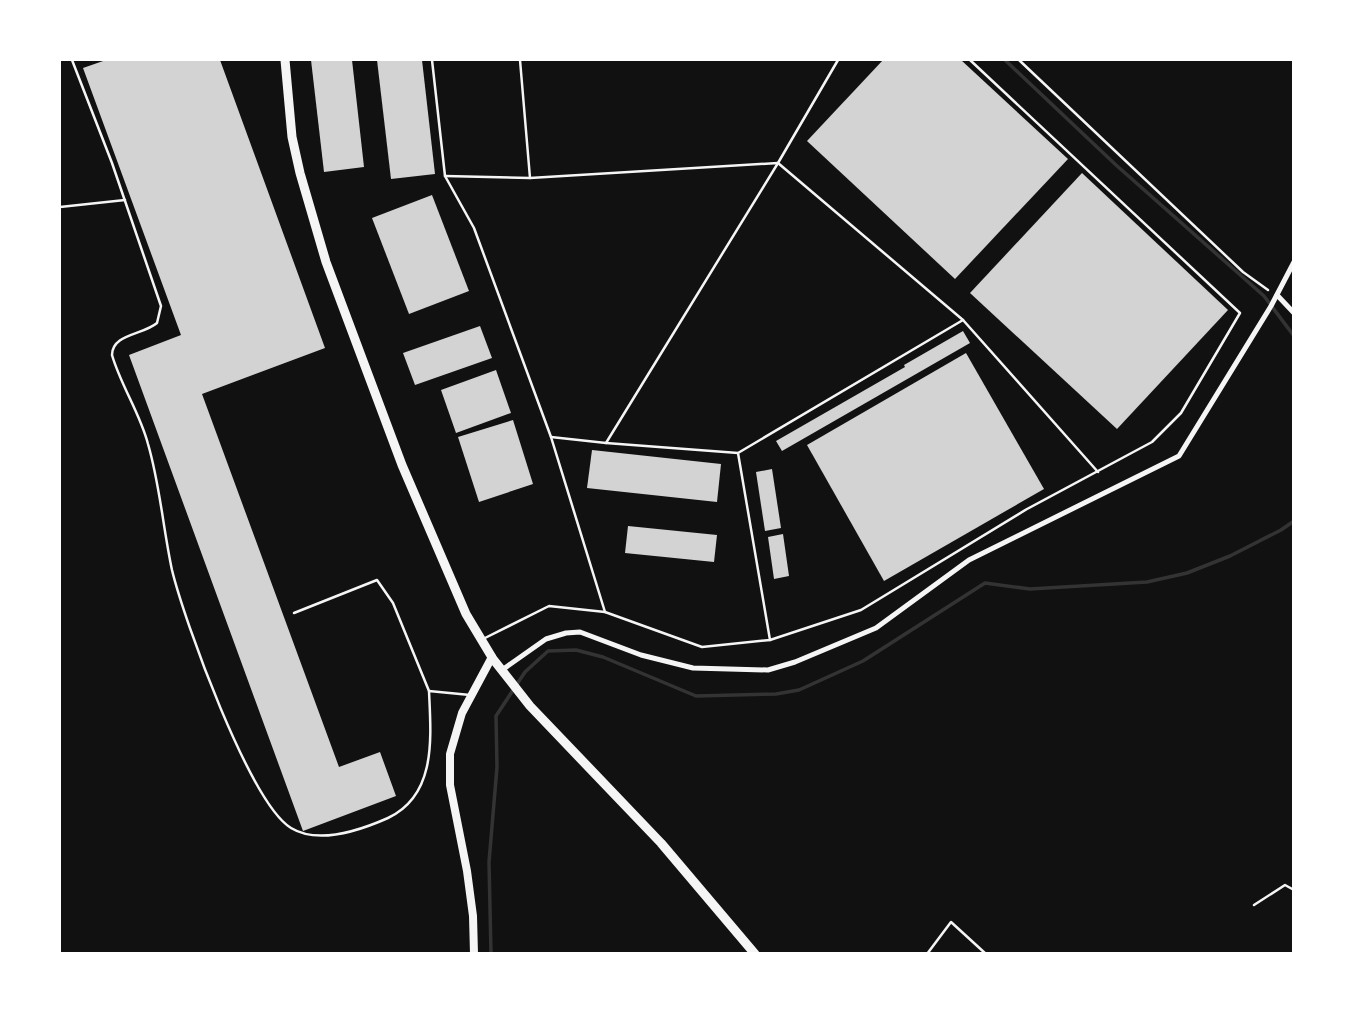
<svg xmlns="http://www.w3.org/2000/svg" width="1353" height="1013" viewBox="0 0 1353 1013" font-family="'Space Grotesk',sans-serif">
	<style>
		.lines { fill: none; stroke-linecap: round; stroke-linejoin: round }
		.stream { stroke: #333; stroke-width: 3.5 }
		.building { fill: #d3d3d3 }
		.path { stroke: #f5f5f5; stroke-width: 2.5 }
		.service { stroke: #f5f5f5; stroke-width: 2.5 }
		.minor { stroke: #f5f5f5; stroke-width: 5 }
		.secondary { stroke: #f5f5f5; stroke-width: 8 }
		.trunk { stroke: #f5f5f5; stroke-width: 9 }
	</style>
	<rect width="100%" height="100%" fill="#111"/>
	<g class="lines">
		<g class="stream">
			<polyline points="1005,60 1116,165 1264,296 1294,336"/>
			<polyline points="491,954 489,862 497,767 496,716 525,672 548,651 576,650 603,657 696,696 776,694 799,690 863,661 985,583 1030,589 1147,582 1187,573 1230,556 1281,530 1294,521"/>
		</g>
	</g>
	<g class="building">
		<polygon points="106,60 220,60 325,348 202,394 339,767 380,752 396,796 303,831 129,355 181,335 83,68"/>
		<polygon points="311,60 352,60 364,167 324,172"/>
		<polygon points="377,60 422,60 435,174 391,179"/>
		<polygon points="883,60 961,60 1068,159 955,279 807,141"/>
		<polygon points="1082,173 1228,310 1117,429 970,293"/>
		<polygon points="432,195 469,291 409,314 372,218"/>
		<polygon points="480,326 492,358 415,385 403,353"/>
		<polygon points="963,331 970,343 782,451 776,441 905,367 904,365"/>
		<polygon points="966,353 1044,489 884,581 807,445"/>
		<polygon points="496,370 511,413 456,433 441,390"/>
		<polygon points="513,420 533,484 479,502 458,437"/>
		<polygon points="592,450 721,464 717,502 587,488"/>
		<polygon points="772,469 781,528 765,531 756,472"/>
		<polygon points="628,526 717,535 714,562 625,553"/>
		<polygon points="783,534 789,576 774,579 768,537"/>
	</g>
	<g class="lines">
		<g class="path">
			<polyline points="1019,60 1243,272 1268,290"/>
			<polyline points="1254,905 1285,885 1294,890"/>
		</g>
		<g class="service">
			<path d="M 72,60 L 112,163 L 161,306 L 157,323 C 143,335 112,334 112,355 C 121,386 140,413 148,444 C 160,485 163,528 172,570 C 184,620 250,803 291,828 C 319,845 361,830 388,818 C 437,795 431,737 429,691 L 470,695"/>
			<polyline points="432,60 445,176 474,228 551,437 605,612"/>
			<polyline points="520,60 530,178"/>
			<polyline points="445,176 530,178 778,163 963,320 1098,472"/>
			<polyline points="60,207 125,200"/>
			<polyline points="551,437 606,443 738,453"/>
			<polyline points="606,443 778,163 838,60"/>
			<polyline points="294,613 377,580 393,603 429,691"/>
			<polyline points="483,639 549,606 605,612 702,647 770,640 861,610 1027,509 1152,442 1181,413 1240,313 970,60"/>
			<polyline points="770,640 738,453 963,320"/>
			<polyline points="927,954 951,922 986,954"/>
		</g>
		<g class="minor">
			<polyline points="1277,295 1294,313"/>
			<polyline points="502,670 546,639 566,633 580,632 641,655 693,668 768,670 795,662 876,628 969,560 1179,456 1271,306 1294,262"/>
		</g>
		<polyline class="secondary" points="474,954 473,916 467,871 450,785 450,754 462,713 492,657"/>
		<polyline class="trunk" points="285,60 292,137 300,173 326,262 402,465 466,614 493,659 530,706 661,843 755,954"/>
	</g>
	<rect width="1353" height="1013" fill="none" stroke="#ffffff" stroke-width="122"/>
</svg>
